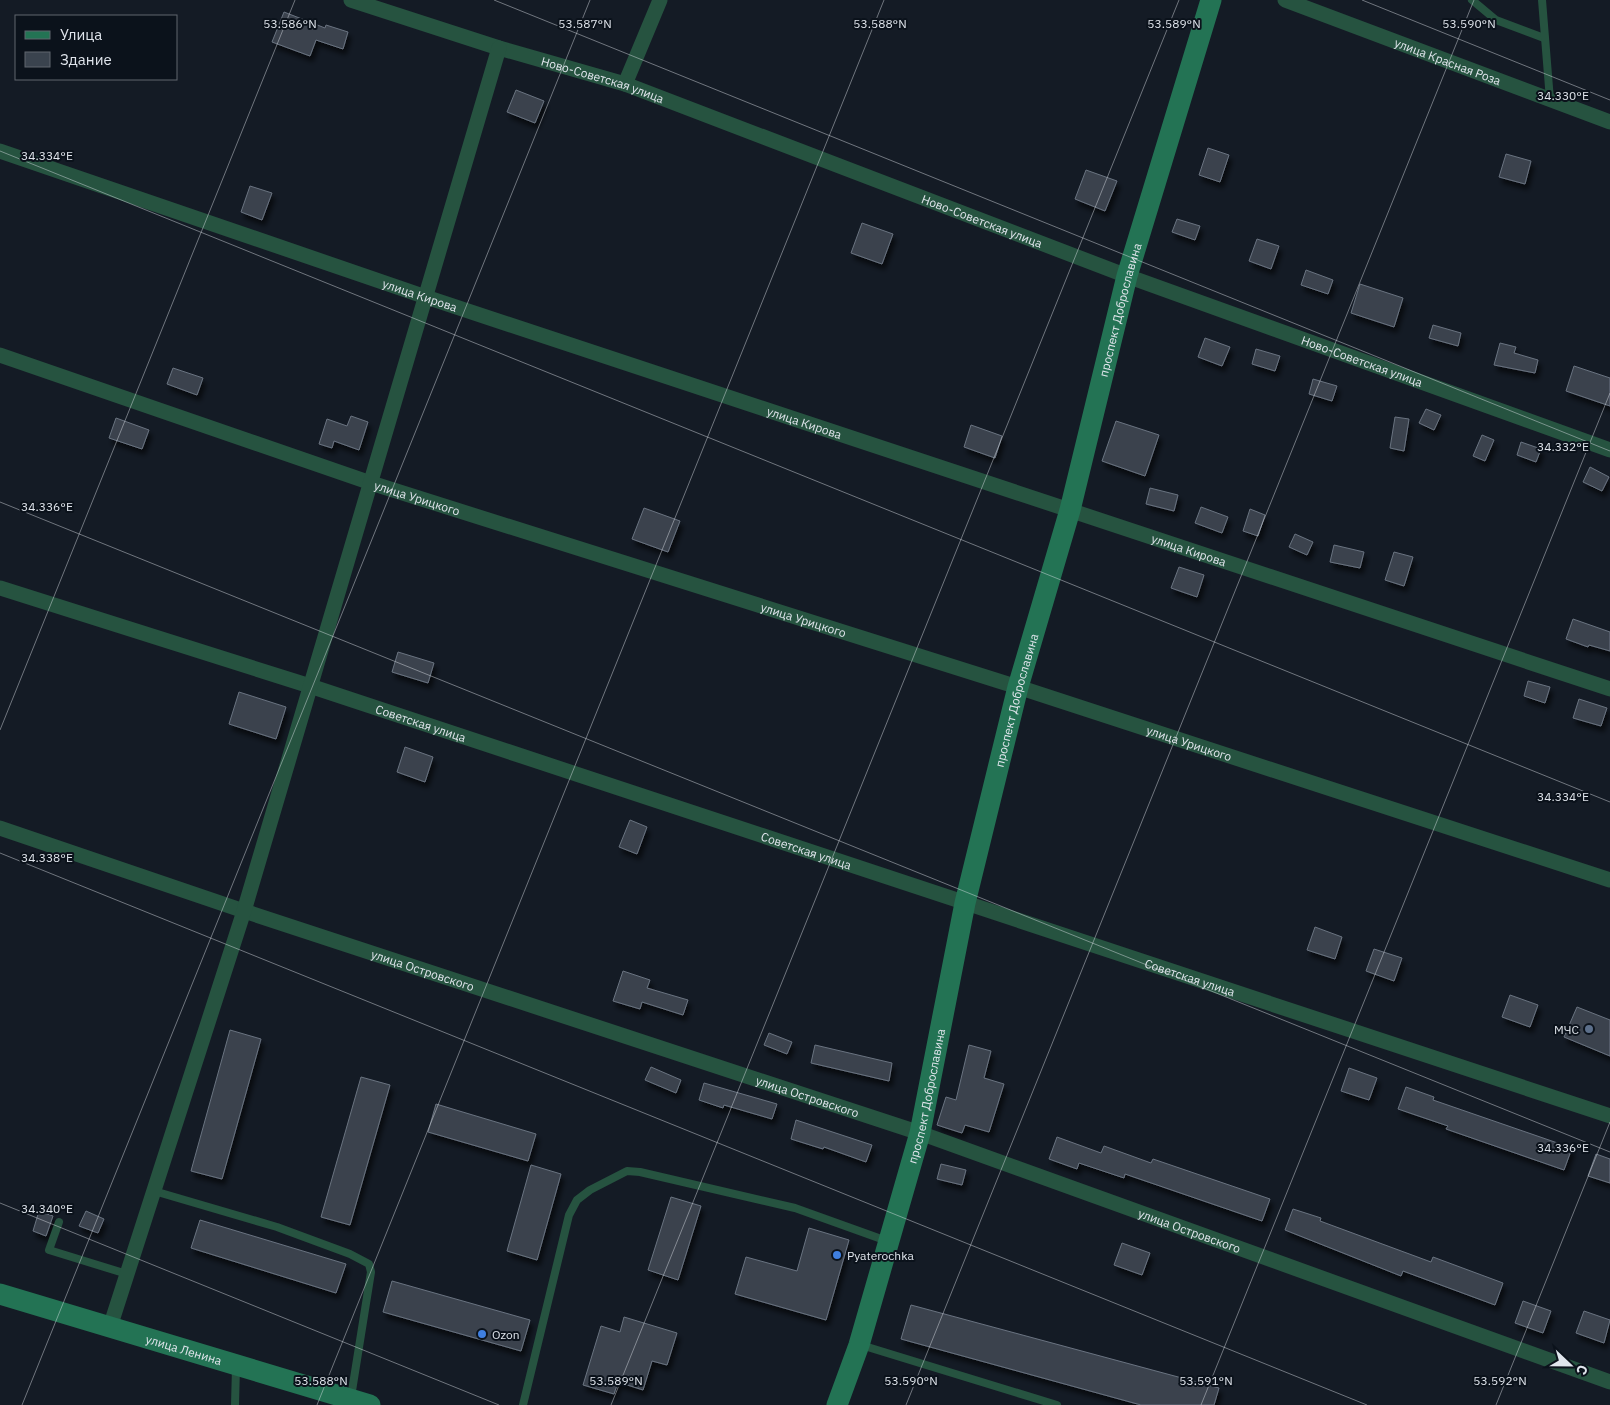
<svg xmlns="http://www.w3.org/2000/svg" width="1610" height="1405" viewBox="0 0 1610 1405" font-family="'IBM Plex Sans',sans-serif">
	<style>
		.building { fill: #3a434e; stroke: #6a7380; filter: url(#shadow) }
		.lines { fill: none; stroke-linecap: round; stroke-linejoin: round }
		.lane { stroke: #265340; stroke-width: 8 }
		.street { stroke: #265340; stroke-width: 15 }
		.secondary { stroke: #237354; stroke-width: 21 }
		.ticks { fill: none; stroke: #e0e5ec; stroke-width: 1; stroke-opacity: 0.45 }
		.service-dot { fill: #5c6f8a; stroke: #0b121b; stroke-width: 2 }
		.shop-dot { fill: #3f7fe0; stroke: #0b121b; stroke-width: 2 }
		.labels { text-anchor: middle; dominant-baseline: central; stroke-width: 4; stroke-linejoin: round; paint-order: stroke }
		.street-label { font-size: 12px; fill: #e0e5ec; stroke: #0b121b }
		.poi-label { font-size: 12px; fill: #e0e5ec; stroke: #0b121b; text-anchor: start }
		.ticks-label { font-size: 12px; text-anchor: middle; fill: #e0e5ec; stroke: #0b121b; stroke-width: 4; stroke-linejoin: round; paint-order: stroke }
	</style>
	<defs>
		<filter id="shadow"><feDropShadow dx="3" dy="5.5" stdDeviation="2.5" flood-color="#0009"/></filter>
	</defs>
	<rect width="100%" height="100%" fill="#141b25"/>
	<g class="building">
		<polygon points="284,12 325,28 326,25 348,32 343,49 316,40 310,56 272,42"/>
		<polygon points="516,90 544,101 535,123 507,112"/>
		<polygon points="1208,148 1229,155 1220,182 1199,175"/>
		<polygon points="1506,154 1531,161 1525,184 1499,177"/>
		<polygon points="1086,170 1117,181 1105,211 1075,199"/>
		<polygon points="250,186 272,193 262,220 241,212"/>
		<polygon points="1177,219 1200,226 1195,240 1172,232"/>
		<polygon points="862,223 893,234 882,264 851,253"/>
		<polygon points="1257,239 1279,246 1271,269 1249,261"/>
		<polygon points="1306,270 1333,280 1328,294 1301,285"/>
		<polygon points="1360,284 1403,298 1394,327 1351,313"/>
		<polygon points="1433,325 1461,333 1458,346 1429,338"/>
		<polygon points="1205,338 1230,347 1222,366 1198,357"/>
		<polygon points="1500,343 1516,347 1514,353 1538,360 1535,373 1494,365"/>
		<polygon points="1256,349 1280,356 1275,371 1252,364"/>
		<polygon points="1574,366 1610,378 1610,406 1566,391"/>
		<polygon points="173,368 203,378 197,395 167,384"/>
		<polygon points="1313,379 1337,386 1332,401 1309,394"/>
		<polygon points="1426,409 1441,415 1434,430 1419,423"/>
		<polygon points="351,416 368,422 359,450 334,441 332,448 319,444 327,419 347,426"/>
		<polygon points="1395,417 1409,419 1404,451 1390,448"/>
		<polygon points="116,418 149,430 142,449 109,438"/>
		<polygon points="1116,421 1159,435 1145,476 1102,461"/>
		<polygon points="971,425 1002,436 995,458 964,447"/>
		<polygon points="1482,435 1494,440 1485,461 1473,456"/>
		<polygon points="1521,442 1541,449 1536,462 1517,455"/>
		<polygon points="1590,467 1609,477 1602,491 1583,482"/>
		<polygon points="1150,488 1178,495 1174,511 1146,504"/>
		<polygon points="1201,507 1228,517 1222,533 1195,523"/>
		<polygon points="644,508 680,521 668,552 632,539"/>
		<polygon points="1250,509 1265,515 1258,536 1243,531"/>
		<polygon points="1295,534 1313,542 1307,555 1289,547"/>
		<polygon points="1334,545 1364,552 1360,568 1330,562"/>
		<polygon points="1394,552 1413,557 1404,586 1385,580"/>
		<polygon points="1179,567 1204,575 1197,597 1171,588"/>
		<polygon points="1573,619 1610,632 1610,651 1589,645 1588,647 1566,639"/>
		<polygon points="398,652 434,663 428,683 392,672"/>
		<polygon points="1528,681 1550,687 1545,703 1524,696"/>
		<polygon points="239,692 286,707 276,739 229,724"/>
		<polygon points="1579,699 1607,708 1601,726 1573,718"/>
		<polygon points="405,747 433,757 425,782 397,772"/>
		<polygon points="630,820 647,827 637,854 619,847"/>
		<polygon points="1315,927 1342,937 1335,959 1307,950"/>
		<polygon points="1374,949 1402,958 1394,981 1366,971"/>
		<polygon points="623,971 650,980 647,988 688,1000 683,1015 642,1002 640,1009 613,1001"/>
		<polygon points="1510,995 1538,1005 1530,1027 1502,1017"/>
		<polygon points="1577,1007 1610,1020 1610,1056 1564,1037"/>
		<polygon points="230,1030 261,1039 222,1179 191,1171"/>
		<polygon points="769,1033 792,1042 787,1054 764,1045"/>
		<polygon points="815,1045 892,1063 889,1081 811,1063"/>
		<polygon points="969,1045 991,1051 984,1078 1004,1084 989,1132 965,1125 962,1133 937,1125 946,1097 956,1100"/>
		<polygon points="651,1067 681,1080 676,1093 645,1080"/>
		<polygon points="1349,1068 1377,1078 1369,1100 1341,1091"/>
		<polygon points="361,1077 390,1085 350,1225 321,1217"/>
		<polygon points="704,1083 777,1104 772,1119 724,1105 723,1108 699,1100"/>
		<polygon points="1406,1087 1434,1097 1433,1100 1572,1148 1564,1170 1446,1129 1448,1126 1398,1109"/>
		<polygon points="436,1104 536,1134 528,1161 428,1132"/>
		<polygon points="796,1120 872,1145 866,1162 824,1147 823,1149 791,1139"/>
		<polygon points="1057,1137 1101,1153 1104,1146 1151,1163 1153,1159 1270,1199 1262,1221 1125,1174 1124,1178 1079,1163 1077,1169 1049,1159"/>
		<polygon points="1596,1154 1610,1159 1610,1183 1588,1176"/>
		<polygon points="941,1164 966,1170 962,1185 937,1179"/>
		<polygon points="531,1165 561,1174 537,1260 507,1251"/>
		<polygon points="671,1197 701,1206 678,1280 648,1270"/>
		<polygon points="1293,1209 1321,1218 1320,1221 1431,1262 1433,1257 1503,1283 1495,1305 1403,1271 1401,1276 1285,1230"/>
		<polygon points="39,1211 53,1216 46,1236 33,1231"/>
		<polygon points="86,1211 104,1219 98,1233 79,1226"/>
		<polygon points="200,1220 346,1264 336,1293 191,1248"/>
		<polygon points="809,1228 849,1240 826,1320 735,1294 746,1257 797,1271"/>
		<polygon points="1122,1243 1150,1253 1142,1275 1114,1265"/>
		<polygon points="392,1281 530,1320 521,1351 383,1312"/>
		<polygon points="1523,1301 1551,1311 1543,1333 1515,1323"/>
		<polygon points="911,1305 1219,1388 1214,1405 1141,1405 901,1339"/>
		<polygon points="1584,1311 1610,1320 1604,1343 1576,1333"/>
		<polygon points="624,1317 677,1333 667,1365 652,1361 643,1390 618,1382 614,1394 583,1385 601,1326 620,1332"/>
	</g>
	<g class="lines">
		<g class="lane">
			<polyline points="1472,0 1496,20 1544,38"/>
			<polyline points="1542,0 1550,100"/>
			<polyline points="154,1191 277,1227 350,1254 369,1264 371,1272 351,1397"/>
			<polyline points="59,1222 49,1250 127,1274"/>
			<polyline points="861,1345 1057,1405"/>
			<polyline points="235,1405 236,1367"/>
			<polyline points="523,1405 569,1215 577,1200 590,1190 627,1171 640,1172 795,1208 887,1241"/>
		</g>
		<g class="street">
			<path id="s1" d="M 351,0 L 499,48 L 625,84 L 1127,276 L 1610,450"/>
			<path id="s2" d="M 1285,0 L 1610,122"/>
			<polyline points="625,84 660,0"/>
			<path id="s3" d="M 0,151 L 426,297 L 1610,689"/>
			<path id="s4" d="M 0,355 L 371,483 L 1018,687 L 1610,880"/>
			<path id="s5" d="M 0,588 L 310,686 L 1610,1116"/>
			<path id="s6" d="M 0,828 L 244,911 L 920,1133 L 1610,1382"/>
			<polyline points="110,1327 244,911 499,48"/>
		</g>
		<g class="secondary">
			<path id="s7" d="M 0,1294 L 370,1405"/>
			<path id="s8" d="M 837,1405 L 859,1345 L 920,1133 L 965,903 L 1018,687 L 1070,510 L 1127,276 L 1211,0"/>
		</g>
	</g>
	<path class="ticks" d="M 494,0 L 1610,451M 1362,0 L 1610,100M 0,151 L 1610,802M 0,502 L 1610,1152M 0,730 L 295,0M 0,853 L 1367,1405M 0,1203 L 499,1405M 22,1405 L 590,0M 317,1405 L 884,0M 611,1405 L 1179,0M 906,1405 L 1474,0M 1201,1405 L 1610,393M 1496,1405 L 1610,1122"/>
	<circle class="service-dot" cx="1589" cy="1029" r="5"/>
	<g class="shop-dot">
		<circle cx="837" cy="1255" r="5"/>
		<circle cx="482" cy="1334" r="5"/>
	</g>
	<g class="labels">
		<g class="street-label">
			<text stroke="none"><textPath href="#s2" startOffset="174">улица Красная Роза</textPath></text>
			<text stroke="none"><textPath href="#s1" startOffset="264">Ново-Советская улица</textPath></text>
			<text stroke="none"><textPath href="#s1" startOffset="669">Ново-Советская улица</textPath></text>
			<text stroke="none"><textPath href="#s3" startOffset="444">улица Кирова</textPath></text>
			<text stroke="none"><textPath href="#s8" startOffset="1132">проспект Доброславина</textPath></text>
			<text stroke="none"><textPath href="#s1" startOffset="1074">Ново-Советская улица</textPath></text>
			<text stroke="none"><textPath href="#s3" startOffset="849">улица Кирова</textPath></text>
			<text stroke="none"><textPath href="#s4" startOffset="441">улица Урицкого</textPath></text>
			<text stroke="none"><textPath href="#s3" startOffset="1254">улица Кирова</textPath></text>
			<text stroke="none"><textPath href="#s4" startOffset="846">улица Урицкого</textPath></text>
			<text stroke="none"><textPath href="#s8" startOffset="728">проспект Доброславина</textPath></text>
			<text stroke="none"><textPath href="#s5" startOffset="442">Советская улица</textPath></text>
			<text stroke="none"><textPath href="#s4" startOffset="1251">улица Урицкого</textPath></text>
			<text stroke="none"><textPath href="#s5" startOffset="848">Советская улица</textPath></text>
			<text stroke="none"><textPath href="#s6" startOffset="446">улица Островского</textPath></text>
			<text stroke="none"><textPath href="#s5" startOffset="1252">Советская улица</textPath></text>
			<text stroke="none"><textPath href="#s8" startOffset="322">проспект Доброславина</textPath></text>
			<text stroke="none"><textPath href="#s6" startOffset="851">улица Островского</textPath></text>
			<text stroke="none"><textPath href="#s6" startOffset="1256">улица Островского</textPath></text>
			<text stroke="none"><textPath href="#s7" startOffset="192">улица Ленина</textPath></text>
		</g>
		<g class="poi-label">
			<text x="1579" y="1029" text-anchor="end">МЧС</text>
			<text x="847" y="1255">Pyaterochka</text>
			<text x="492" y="1334">Ozon</text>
		</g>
	</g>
	<g class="ticks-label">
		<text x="290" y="28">53.586°N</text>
		<text x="585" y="28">53.587°N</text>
		<text x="880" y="28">53.588°N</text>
		<text x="1174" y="28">53.589°N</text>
		<text x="1469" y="28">53.590°N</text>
		<text x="1563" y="100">34.330°E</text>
		<text x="47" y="160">34.334°E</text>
		<text x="1563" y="451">34.332°E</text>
		<text x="47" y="511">34.336°E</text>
		<text x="1563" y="801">34.334°E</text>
		<text x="47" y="862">34.338°E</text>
		<text x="1563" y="1152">34.336°E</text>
		<text x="47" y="1213">34.340°E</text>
		<text x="321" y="1385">53.588°N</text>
		<text x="616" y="1385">53.589°N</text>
		<text x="911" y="1385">53.590°N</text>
		<text x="1206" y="1385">53.591°N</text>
		<text x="1500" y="1385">53.592°N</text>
	</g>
	<rect x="15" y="15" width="162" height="65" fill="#0b121b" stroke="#60666f"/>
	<rect x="25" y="31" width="25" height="8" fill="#237354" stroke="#60666f"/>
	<text x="60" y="40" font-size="15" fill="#e0e5ec">Улица</text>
	<rect x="25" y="52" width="25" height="15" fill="#3a434e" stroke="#60666f"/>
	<text x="60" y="65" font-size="15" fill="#e0e5ec">Здание</text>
	<g transform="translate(1570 1365) rotate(112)" stroke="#0b121b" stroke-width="4" paint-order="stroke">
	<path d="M0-4L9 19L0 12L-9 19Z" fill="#e0e5ec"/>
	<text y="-8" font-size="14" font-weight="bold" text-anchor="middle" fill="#e0e5ec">С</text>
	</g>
</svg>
